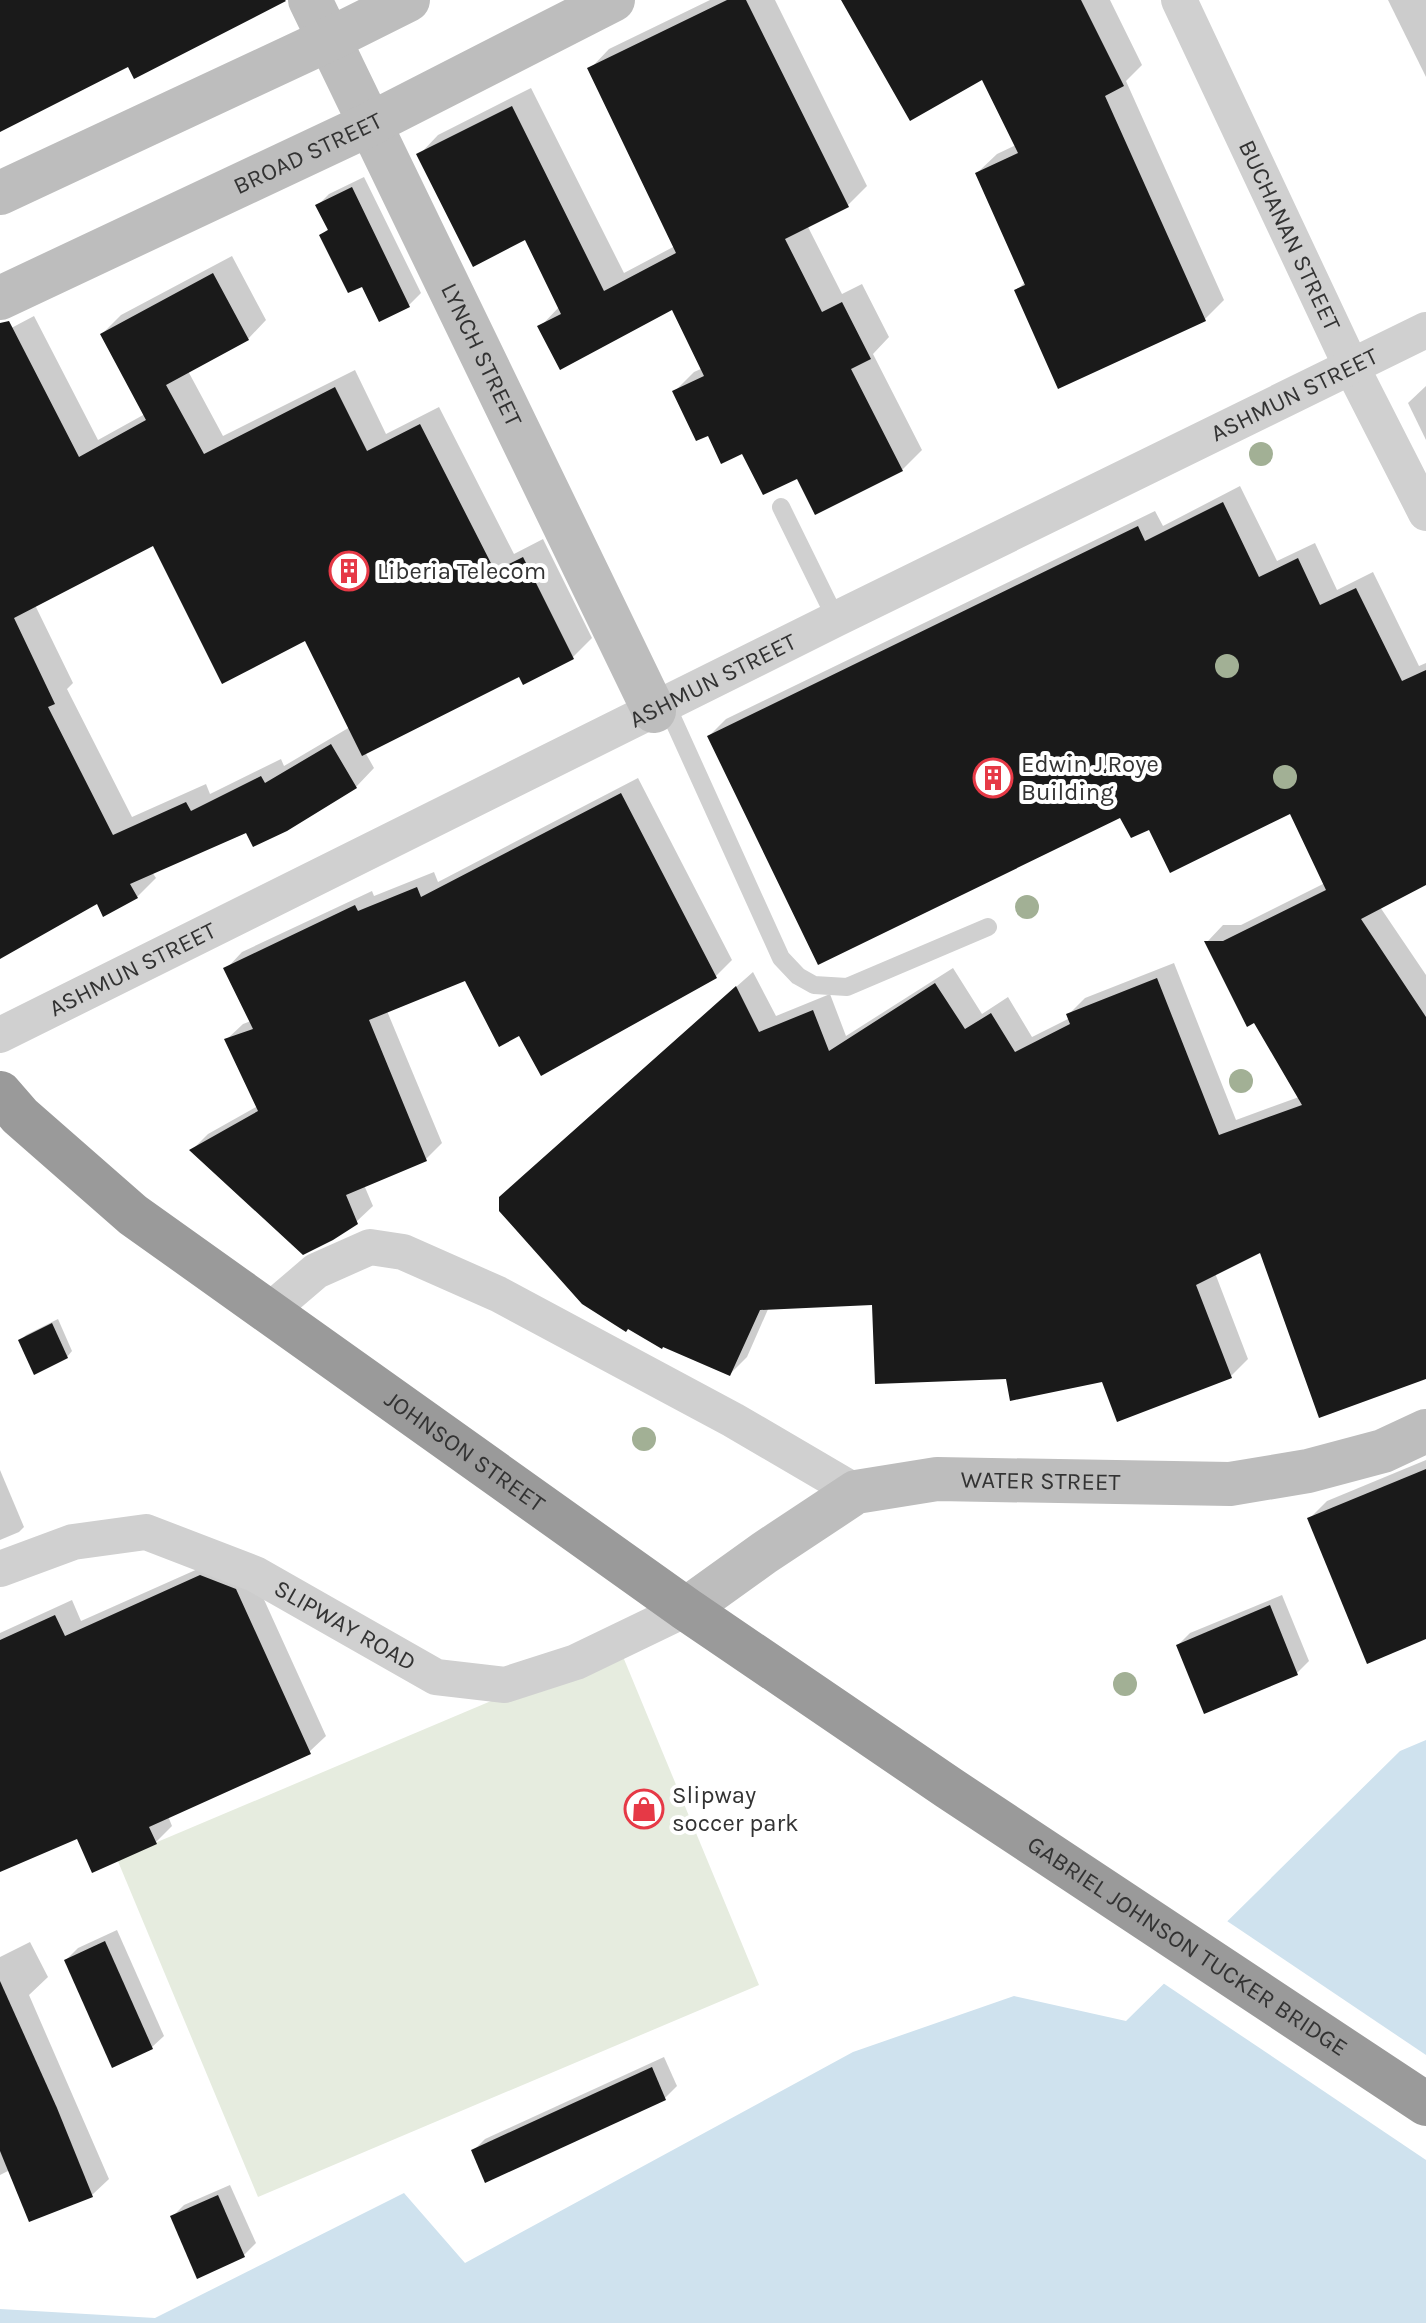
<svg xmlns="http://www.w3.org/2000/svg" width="1426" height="2323" viewBox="0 0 1426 2323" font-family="Karla,sans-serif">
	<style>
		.green { fill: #e6ecdf }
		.water { fill: #cfe2ee }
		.pier { fill: #fff }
		.shadow { fill: #0003; fill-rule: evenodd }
		.building { fill: #1a1a1a }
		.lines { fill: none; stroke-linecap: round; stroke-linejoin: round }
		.lane { stroke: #d0d0d0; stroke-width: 18 }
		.street { stroke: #d0d0d0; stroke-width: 36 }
		.secondary { stroke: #bdbdbd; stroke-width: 44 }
		.highway { stroke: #9a9a9a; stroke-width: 44 }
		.tree { fill: #a2b095 }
		.labels { text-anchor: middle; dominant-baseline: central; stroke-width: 8; stroke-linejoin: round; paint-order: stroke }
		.street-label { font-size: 24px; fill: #333; stroke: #fff }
		.poi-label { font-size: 24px; fill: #333; stroke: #fff; text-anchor: start }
	</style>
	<rect width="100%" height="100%" fill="#fff"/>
	<polygon class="green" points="619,1647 759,1985 258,2197 117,1859"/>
	<polygon class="water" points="1426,1740 1426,2323 0,2323 0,2309 155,2318 404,2193 465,2263 853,2052 1014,1996 1126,2021 1400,1751"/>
	<polygon class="pier" points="1224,1919 1426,2055 1426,2160 1160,1981"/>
	<g class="shadow">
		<polygon points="710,0 775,0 867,186 848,205 807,225 842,294 862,284 889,337 873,354 922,450 902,470 743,451 709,433 674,392 694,372 703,368 673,307 540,327 560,306 526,238 419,155 438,135 531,88 624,273 675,246 590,69 609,49"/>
		<polygon points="846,0 1110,0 1142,65 1126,81 1224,300 1205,319 1016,291 1026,281 977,173 997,154 1016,145 983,77"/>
		<polygon points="1388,0 1426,0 1426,77"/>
		<polygon points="364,177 421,293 409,305 363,284 322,235 329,228 318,205 329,194"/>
		<path d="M 232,256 L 266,320 L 248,339 L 188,371 L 223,436 L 355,370 L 386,434 L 439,407 L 514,554 L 543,539 L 592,638 L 573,657 L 520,674 L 365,752 L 374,768 L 356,787 L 152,872 L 156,878 L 137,897 L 98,902 L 0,948 L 0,334 L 34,316 L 98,440 L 145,414 L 102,334 L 121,315 ZM 154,543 L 306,639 L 350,727 L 284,766 L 281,759 L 210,794 L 206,784 L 132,817 L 67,689 L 73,683 L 35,605 Z"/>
		<polygon points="1426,386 1426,440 1408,403"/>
		<polygon points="1240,486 1277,561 1315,543 1337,590 1373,572 1419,666 1426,663 1426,882 1380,907 1426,975 1426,1375 1261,1250 1215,1273 1248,1359 1231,1376 1007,1377 874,1303 769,1307 747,1357 730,1374 518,1180 753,972 776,1016 830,994 846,1036 953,968 982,1014 1008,997 1032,1037 1070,1018 1068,1015 1085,998 1174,963 1236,1120 1299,1097 1207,942 1223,925 1241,925 1325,883 1291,812 1150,827 1121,815 709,736 726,719 1155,511 1163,526"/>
		<polygon points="638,778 732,960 716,976 520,1034 466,978 387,1011 442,1143 426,1159 364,1185 373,1206 356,1222 192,1150 208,1134 258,1106 226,1040 243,1024 251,1021 226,969 242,952 372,891 374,896 434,872 438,882"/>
		<polygon points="58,1319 72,1351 67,1357 21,1340 26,1335"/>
		<polygon points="1426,1460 1426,1637 1310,1518 1327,1501"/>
		<polygon points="0,1470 24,1527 19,1532 0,1540"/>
		<polygon points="218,1560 252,1573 326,1736 309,1752 168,1816 172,1826 156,1842 78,1836 0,1870 0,1633 72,1600 81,1621"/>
		<polygon points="1282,1595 1309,1661 1297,1673 1178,1645 1190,1633"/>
		<polygon points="117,1930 164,2036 152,2047 66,1960 78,1948"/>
		<polygon points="30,1942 48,1977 29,1995 109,2179 92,2195 30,2220 10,2170 0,2175 0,1957"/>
		<polygon points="664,2057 677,2086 665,2098 486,2180 473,2151 485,2139"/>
		<polygon points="230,2185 256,2243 244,2255 198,2276 172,2217 184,2205"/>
	</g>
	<g class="building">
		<polygon points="0,0 285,0 286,1 134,79 128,67 0,132"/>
		<polygon points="727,0 746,0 849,207 785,239 822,312 842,302 871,359 851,369 903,471 815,515 797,479 763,495 742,454 721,464 708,436 696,441 672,391 704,376 672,310 560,370 537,326 561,314 525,240 473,267 416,154 512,106 604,291 676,253 587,68"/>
		<polygon points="841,0 1081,0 1124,86 1105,96 1206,321 1058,389 1014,290 1025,285 975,173 1018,153 982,80 910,121"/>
		<polygon points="352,187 410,307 379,322 362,287 348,293 319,235 328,230 315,205"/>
		<polygon points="213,273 249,340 166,385 204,454 335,387 367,451 420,424 495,571 523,557 574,659 523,685 519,677 362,756 305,641 222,684 153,546 14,618 55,704 48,707 113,835 186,802 191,811 261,776 265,783 331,744 357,788 287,831 253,847 246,833 130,884 138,898 103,917 97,904 0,959 0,323 9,321 79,457 146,420 100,334"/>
		<polygon points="1223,502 1259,577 1298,558 1320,605 1356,588 1402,681 1426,670 1426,885 1361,919 1426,1017 1426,1379 1319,1418 1260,1253 1196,1285 1232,1378 1117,1422 1102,1382 1010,1401 1006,1379 875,1384 872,1305 760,1310 730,1376 663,1347 662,1349 628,1329 626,1332 582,1304 499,1211 499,1197 736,986 759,1032 813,1010 829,1051 935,983 965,1029 991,1013 1015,1052 1070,1024 1066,1014 1157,978 1219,1135 1302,1105 1254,1023 1247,1027 1204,941 1223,941 1326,890 1290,814 1170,873 1149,830 1131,838 1120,818 818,965 707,736 1138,526 1145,541"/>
		<polygon points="621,793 717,978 541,1076 519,1036 499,1047 465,981 369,1020 427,1161 346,1195 358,1224 333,1240 303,1255 189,1150 258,1111 224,1039 253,1029 223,968 355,905 358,911 417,887 421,897"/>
		<polygon points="52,1323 68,1358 34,1375 18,1340"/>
		<polygon points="1426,1469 1426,1639 1367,1664 1307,1518"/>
		<polygon points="200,1575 236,1589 311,1754 149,1827 157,1844 92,1873 77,1839 0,1872 0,1640 55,1615 65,1636"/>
		<polygon points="1270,1605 1298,1675 1204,1714 1176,1645"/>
		<polygon points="105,1941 153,2049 112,2068 64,1960"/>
		<polygon points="0,1981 57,2108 93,2197 29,2222 0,2151"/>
		<polygon points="652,2067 666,2100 485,2183 471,2150"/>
		<polygon points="218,2195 245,2257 197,2279 170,2216"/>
	</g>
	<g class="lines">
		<g class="lane">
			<polyline points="781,507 836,619"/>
			<polyline points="666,704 781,958 798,976 814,985 847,987 988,927"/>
		</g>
		<g class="street">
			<path id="s1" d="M 1179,0 L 1351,366 L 1426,513"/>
			<path id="s2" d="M 0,1035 L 836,619 L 1426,330"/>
			<polyline points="268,1312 316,1271 370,1247 403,1252 498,1294 733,1420 856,1492"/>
			<path id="s3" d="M 0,1569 L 73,1542 L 146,1532 L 255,1574 L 436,1677 L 505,1685 L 576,1662 L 686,1609"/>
		</g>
		<g class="secondary">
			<path id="s4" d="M 310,0 L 654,711"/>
			<polyline points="0,193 330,39 408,0"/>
			<path id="s5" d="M 0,298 L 368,125 L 613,0"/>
			<path id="s6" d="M 686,1609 L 764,1553 L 856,1492 L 937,1479 L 1230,1484 L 1308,1471 L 1383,1451 L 1426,1431"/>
		</g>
		<path class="highway" id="s7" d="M 0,1093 L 20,1116 L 133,1215 L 686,1609 L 949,1788 L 1426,2104"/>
	</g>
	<g class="tree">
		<circle cx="1261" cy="454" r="12"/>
		<circle cx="1227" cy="666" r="12"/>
		<circle cx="1285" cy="777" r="12"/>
		<circle cx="1027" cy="907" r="12"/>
		<circle cx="1241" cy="1081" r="12"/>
		<circle cx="644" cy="1439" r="12"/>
		<circle cx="1125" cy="1684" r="12"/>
	</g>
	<defs>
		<symbol id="building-ring" viewBox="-11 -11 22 22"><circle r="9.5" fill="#fff" stroke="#e63946" stroke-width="1.5"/><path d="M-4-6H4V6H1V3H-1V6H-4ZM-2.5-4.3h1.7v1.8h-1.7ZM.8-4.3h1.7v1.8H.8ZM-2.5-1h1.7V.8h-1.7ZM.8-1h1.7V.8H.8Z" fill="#e63946"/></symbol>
		<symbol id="shop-ring" viewBox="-11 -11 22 22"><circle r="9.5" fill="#fff" stroke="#e63946" stroke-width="1.5"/><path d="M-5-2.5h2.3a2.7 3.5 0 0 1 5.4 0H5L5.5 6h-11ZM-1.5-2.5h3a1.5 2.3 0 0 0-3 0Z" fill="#e63946"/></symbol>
	</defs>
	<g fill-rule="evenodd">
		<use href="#building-ring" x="327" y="549" width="44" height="44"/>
		<use href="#building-ring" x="971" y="756" width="44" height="44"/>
		<use href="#shop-ring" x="622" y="1787" width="44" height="44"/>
	</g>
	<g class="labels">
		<g class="street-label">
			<text stroke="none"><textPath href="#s5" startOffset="340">BROAD STREET</textPath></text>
			<text stroke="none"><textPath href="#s1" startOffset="260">BUCHANAN STREET</textPath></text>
			<text stroke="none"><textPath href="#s4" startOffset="394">LYNCH STREET</textPath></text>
			<text stroke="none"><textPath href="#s2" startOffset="1444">ASHMUN STREET</textPath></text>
			<text stroke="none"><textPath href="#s2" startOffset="796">ASHMUN STREET</textPath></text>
			<text stroke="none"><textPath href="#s2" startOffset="148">ASHMUN STREET</textPath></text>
			<text stroke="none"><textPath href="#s7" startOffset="588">JOHNSON STREET</textPath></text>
			<text stroke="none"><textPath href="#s6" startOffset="392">WATER STREET</textPath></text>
			<text stroke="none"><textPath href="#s3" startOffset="372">SLIPWAY ROAD</textPath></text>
			<text stroke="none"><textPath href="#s7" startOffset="1464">GABRIEL JOHNSON TUCKER BRIDGE</textPath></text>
		</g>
		<g class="poi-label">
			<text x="377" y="571">Liberia Telecom</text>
			<text x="1021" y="764">Edwin J.Roye<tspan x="1021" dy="28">Building</tspan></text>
			<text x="672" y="1795">Slipway<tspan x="672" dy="28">soccer park</tspan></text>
		</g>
	</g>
</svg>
